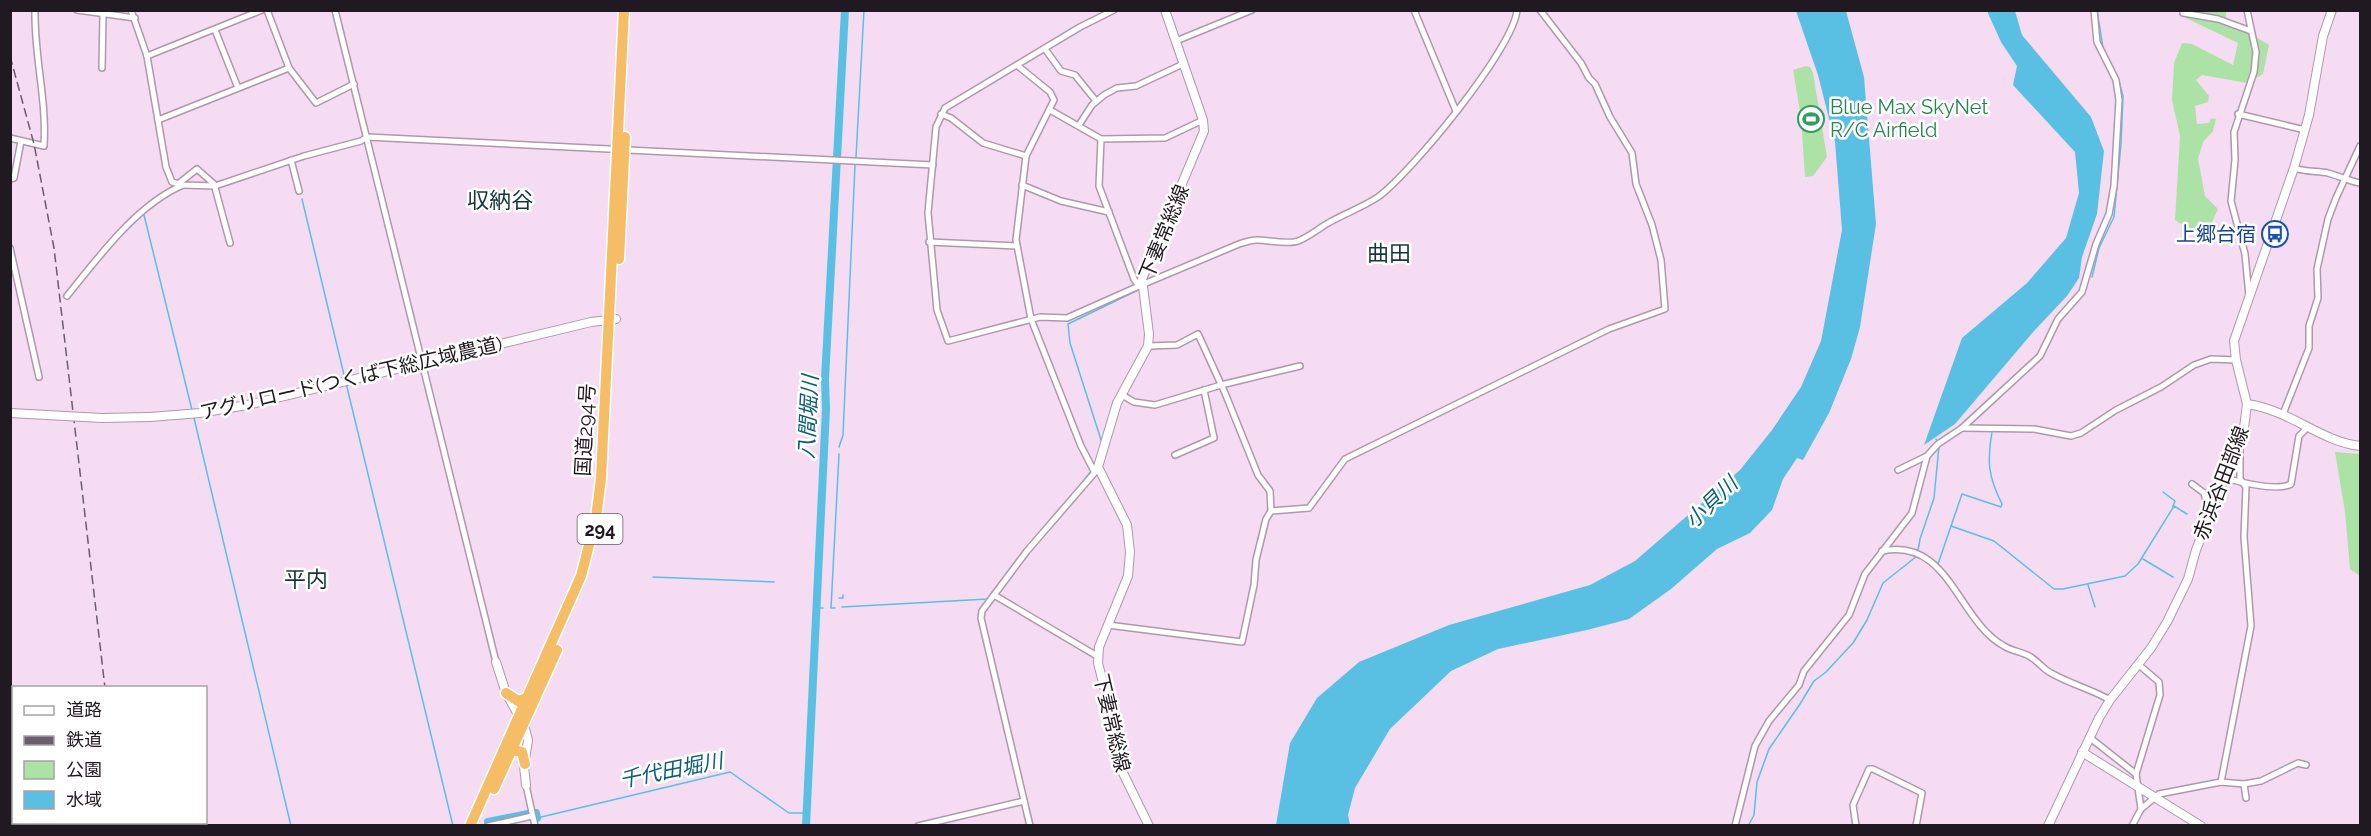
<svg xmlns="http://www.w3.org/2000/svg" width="2371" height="836" viewBox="0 0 2371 836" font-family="Raleway,'Noto Sans JP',sans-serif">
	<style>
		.green { fill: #ade2a6 }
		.water { fill: #59c0e4 }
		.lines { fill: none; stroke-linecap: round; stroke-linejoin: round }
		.stream { stroke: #59c0e4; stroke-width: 1.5 }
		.river { stroke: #59c0e4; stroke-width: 8 }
		.street-casing { stroke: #af98ae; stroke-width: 8 }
		.secondary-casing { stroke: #af98ae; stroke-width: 10 }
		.highway-casing { stroke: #fff; stroke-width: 13 }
		.street { stroke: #fff; stroke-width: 5 }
		.secondary { stroke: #fff; stroke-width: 8 }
		.highway { stroke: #f5be66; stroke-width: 10 }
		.rail { stroke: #6b5d6b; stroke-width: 1.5; stroke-dasharray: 9 4.5; stroke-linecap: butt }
		.secondary-bridge-casing { stroke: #af98ae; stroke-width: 10; stroke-linecap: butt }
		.secondary-bridge { stroke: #fff; stroke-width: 8 }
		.labels { text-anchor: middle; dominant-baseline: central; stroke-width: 5; stroke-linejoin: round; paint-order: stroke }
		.shield { fill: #fff; stroke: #645e64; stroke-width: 1.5 }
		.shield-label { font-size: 18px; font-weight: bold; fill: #211921 }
		.leisure-label { font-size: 20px; fill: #27864d; stroke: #fff; text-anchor: start }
		.street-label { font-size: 20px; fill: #211921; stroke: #fff }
		.transit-label { font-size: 20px; fill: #164399; stroke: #fff; text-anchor: end }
		.water-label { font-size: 21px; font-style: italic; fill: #096078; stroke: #fff }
		.quarter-label { font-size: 22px; fill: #14363b; stroke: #fff }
	</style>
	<rect width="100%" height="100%" fill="#f5dcf3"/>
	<g class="green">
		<polygon points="2186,11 2226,11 2226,25 2249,33 2269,45 2263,74 2247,83 2202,75 2196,80 2209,96 2208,102 2195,106 2197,124 2209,123 2211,118 2216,119 2213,131 2203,142 2198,159 2205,196 2218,209 2206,235 2197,235 2175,220 2180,136 2172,100 2174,63 2182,43 2192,44 2233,65 2238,43 2186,18"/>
		<polygon points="1806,66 1810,67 1813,73 1827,157 1813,176 1805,177 1801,117 1793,70"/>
		<polygon points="2335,452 2360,454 2360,576 2350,569 2345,512"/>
	</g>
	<g class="water">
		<polygon points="1796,11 1846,11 1864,77 1876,224 1860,327 1851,359 1829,413 1803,460 1797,458 1783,479 1772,510 1750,533 1717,549 1671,589 1629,619 1587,630 1498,649 1451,671 1390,729 1355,788 1348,815 1350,825 1276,825 1290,743 1317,698 1359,662 1449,625 1590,585 1635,561 1740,470 1772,430 1801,387 1821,341 1842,230 1835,142 1818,75"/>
		<polygon points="1987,11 2015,11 2022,35 2091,117 2104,151 2097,214 2082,257 2079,278 2067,296 2034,331 1955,424 1924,445 1962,338 2027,283 2066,238 2079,193 2075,152 2013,85 2017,66 2001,42"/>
	</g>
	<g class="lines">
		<g class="stream">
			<polyline points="2097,10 2103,48"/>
			<polyline points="2106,55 2117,78"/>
			<polyline points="856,157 864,10"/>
			<polyline points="302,199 345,379"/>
			<polyline points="144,215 192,410"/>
			<polyline points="2092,277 2099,248 2114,217 2121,144 2123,96 2119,82"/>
			<polyline points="346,383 453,826"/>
			<polyline points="194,418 291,826"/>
			<polyline points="1102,443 1070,343 1068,324 1138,290"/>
			<polyline points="839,447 843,435 855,165"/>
			<polyline points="2163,492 2175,501 2173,506"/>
			<polyline points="1069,499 1092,470"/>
			<polyline points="1951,526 1994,541 2054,589 2063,589 2125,576 2138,564 2174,506 2187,514"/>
			<polyline points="2143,559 2173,577"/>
			<path d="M 1938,564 L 1962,494 L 2001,507 L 2002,504 C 1988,476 1987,462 1992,432"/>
			<polyline points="653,577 774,582"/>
			<polyline points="2088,585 2095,607"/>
			<polyline points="839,598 843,598 843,595"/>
			<polyline points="842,607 988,599 1025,550"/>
			<polyline points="815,608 823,608"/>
			<polyline points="835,608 831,608 839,454"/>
			<polyline points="537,818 730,772 789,813 806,813"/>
			<polyline points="1748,826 1754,815 1757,782 1769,749 1800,704 1814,681 1826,672 1853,643 1867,620 1883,583 1917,556 1920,539 1934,498 1939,446 1936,439"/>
		</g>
		<g class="river">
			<polyline points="536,813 537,818"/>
			<polyline points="488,822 528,814"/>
			<polyline points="806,826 826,409 825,379 845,10"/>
		</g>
		<defs>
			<g id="street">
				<polyline points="77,10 135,18"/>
				<polyline points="131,10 147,56 166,167 172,182 183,185 215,186 304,156 361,141 367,137 933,165"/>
				<polyline points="335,10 496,662"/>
				<polyline points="1114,10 1080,27 945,108 936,127 928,213 937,310 948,341 1040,317 1067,318 1139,286"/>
				<polyline points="1414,10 1456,111"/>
				<polyline points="2183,10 2183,13 2218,19 2251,31"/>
				<polyline points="2247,10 2256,52 2254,72 2234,132 2235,160 2231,201 2245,254 2249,296"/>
				<polyline points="215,30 238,88"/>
				<polyline points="1176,41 1252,10"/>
				<polyline points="1045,49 1061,71 1075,75 1096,101"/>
				<polyline points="147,56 262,10"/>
				<polyline points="1018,66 1050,92 1054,100 1026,156 1016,240 1031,319 1081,446 1094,471"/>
				<polyline points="102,68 103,14"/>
				<polyline points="289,68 316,103 354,84"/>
				<polyline points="1050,110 1101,139 1165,138 1203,120"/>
				<polyline points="941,114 951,118 983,143 1026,156"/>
				<polyline points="2238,114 2305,130"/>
				<polyline points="158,120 289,68 267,10"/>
				<polyline points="1079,125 1092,105 1104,95 1117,88 1136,86 1183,64"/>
				<path d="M 10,138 L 44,146 C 47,100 34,56 35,10"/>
				<path d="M 1101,139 L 1099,186 L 1134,279 L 1139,286 L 1239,244 C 1245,242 1251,240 1257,240 C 1270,240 1286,245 1298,241 C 1309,237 1319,228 1330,222 C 1346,213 1363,207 1378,197 C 1411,173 1514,48 1517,10"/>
				<polyline points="291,160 299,191"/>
				<path d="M 2294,168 C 2306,172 2316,171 2328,173 C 2339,176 2349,181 2360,183"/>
				<polyline points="10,179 14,178 21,141"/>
				<polyline points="178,184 197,169 214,184 230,243"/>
				<polyline points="1022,185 1061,201 1109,212"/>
				<polyline points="929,242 1017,246"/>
				<polyline points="10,248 39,377"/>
				<path d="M 67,296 C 98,258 136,205 183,185"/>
				<polyline points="1122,395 1134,402 1155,405 1221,385 1300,366"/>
				<polyline points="2283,414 2309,348 2309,326 2318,298 2317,269 2328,219 2336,198 2360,146"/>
				<polyline points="1962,428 2034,429 2071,436 2081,433 2116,410 2161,387 2194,365 2211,359 2236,360"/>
				<polyline points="1175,455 1214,438 1204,390"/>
				<polyline points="1898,470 1927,456 1938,444 1962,428 2040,356 2058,319 2082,292 2096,244 2109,214 2114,186 2119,100 2116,80 2097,42 2094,10"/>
				<path d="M 2225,478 C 2240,482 2278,492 2291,484 L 2299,436 L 2308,427"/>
				<polyline points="2192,484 2204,493 2209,515"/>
				<polyline points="1271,511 1309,508 1345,459 1609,329 1665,309 1661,260 1652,225 1636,184 1632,153 1610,117 1595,84 1589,78 1581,63 1540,10"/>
				<path d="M 1882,551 C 1949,537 1957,620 2004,646 C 2012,651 2022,652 2029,656 C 2038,661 2043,669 2051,673 C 2070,684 2091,689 2110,700"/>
				<polyline points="994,595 1097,656"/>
				<polyline points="1108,625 1242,642 1254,585 1256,560 1266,519 1271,511 1270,491 1258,475 1225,393 1198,334 1177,345 1148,346"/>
				<polyline points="2139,665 2159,682 2160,695 2136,774 2141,809"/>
				<polyline points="2089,737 2136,774"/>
				<polyline points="2221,782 2251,626 2244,537 2246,487 2240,479 2240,442"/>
				<polyline points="2244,784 2246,798"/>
				<polyline points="526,785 535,826"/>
				<polyline points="488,826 532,816"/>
				<polyline points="918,826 1024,801"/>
				<polyline points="1030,826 981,618 982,611 1027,551 1097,470"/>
				<polyline points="1735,826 1755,746 1769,721 1799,685 1804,671 1849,615 1865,574 1912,513 1927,456"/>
				<polyline points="1856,826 1853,805 1869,769 1873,769 1922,793 1916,826"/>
				<polyline points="2132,826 2141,809 2159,794 2221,782 2244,784 2261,781 2298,763 2306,765"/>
			</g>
			<g id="secondary">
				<path d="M 2247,404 C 2290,410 2322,442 2360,446"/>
				<polyline points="150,417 200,413 247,405 591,322 616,319"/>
				<polyline points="496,662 506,693 524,725 528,740 524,766 526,785"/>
				<polyline points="2082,752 2201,826"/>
				<polyline points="1149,826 1123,773 1117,737 1098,663 1099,647 1128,576 1130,552 1127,525 1098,467 1117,403 1148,346 1149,334 1142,279 1204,131 1203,120 1165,10"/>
				<polyline points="2048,826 2099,718 2110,700 2151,648 2167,622 2188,579 2196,550 2244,428 2247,404 2236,360 2234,341 2294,168 2309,115 2323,36 2332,10"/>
			</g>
			<g id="highway">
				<polyline points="619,259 625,137"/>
				<polyline points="506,693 518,701 527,698"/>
				<polyline points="512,750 522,752 525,764"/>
				<polyline points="494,789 557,650"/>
				<polyline points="470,826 581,576 596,518 601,478 624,10"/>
			</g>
		</defs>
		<use href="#street" class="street-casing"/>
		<use href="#secondary" class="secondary-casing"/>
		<use href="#highway" class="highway-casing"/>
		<use href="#street" class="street"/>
		<use href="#secondary" class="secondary"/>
		<use href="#highway" class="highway"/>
		<g class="rail">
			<polyline points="10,56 34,144 54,248 105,688"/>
			<polyline points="121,822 121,826"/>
		</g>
		<defs>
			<polyline id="secondary-bridge" points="10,413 102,418 150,417"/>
		</defs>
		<use href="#secondary-bridge" class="secondary-bridge-casing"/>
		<use href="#secondary-bridge" class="secondary-bridge"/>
	</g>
	<defs>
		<symbol id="stadium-ring" viewBox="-11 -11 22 22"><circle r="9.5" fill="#fff" stroke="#2e9e5b" stroke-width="1.5"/><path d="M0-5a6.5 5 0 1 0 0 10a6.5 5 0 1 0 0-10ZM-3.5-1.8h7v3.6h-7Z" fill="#2e9e5b"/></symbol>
		<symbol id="bus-ring" viewBox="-11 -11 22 22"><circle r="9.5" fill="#fff" stroke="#1a4fb4" stroke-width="1.5"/><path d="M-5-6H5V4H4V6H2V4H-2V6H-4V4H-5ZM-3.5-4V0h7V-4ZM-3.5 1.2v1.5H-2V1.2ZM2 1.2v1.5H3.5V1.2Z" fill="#1a4fb4"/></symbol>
	</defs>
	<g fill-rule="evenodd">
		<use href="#stadium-ring" x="1796" y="104" width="30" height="30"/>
		<use href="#bus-ring" x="2260" y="219" width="30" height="30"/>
	</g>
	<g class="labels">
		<rect class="shield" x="577.5" y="514" width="45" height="30" rx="4.5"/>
		<g class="shield-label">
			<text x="600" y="529">294</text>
		</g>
		<g class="leisure-label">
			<text x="1830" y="107">Blue Max SkyNet<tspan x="1830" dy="23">R/C Airfield</tspan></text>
		</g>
		<g class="street-label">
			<text transform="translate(1164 232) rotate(-68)">下妻常総線</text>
			<text transform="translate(351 378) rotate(-13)">アグリロード(つくば下総広域農道)</text>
			<text transform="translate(585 430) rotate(-87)">国道294号</text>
			<text transform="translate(2221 483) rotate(-69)">赤浜谷田部線</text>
			<text transform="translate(1112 723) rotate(77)">下妻常総線</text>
		</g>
		<g class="transit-label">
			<text x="2256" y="234">上郷台宿</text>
		</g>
		<g class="water-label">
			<text transform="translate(808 417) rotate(-87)">八間堀川</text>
			<text transform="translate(1711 502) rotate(-44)">小貝川</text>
			<text transform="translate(671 770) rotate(-11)">千代田堀川</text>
		</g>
		<g class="quarter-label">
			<text x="500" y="200">収納谷</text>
			<text x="1389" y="253">曲田</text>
			<text x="306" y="579">平内</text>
		</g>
	</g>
	<rect width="2371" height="836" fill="none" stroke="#211921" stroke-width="24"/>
	<rect x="12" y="686" width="195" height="138" fill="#ffffff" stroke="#a6a3a6" stroke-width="1.5"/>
	<rect x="24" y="706" width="30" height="9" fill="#ffffff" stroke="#a6a3a6" stroke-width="1.5"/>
	<text x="66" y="716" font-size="18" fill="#211921">道路</text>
	<rect x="24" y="736" width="30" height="9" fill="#6b5d6b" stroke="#a6a3a6" stroke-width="1.5"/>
	<text x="66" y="746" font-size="18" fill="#211921">鉄道</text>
	<rect x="24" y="761" width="30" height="18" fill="#ade2a6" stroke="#a6a3a6" stroke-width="1.5"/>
	<text x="66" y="776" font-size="18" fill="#211921">公園</text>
	<rect x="24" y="791" width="30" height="18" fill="#59c0e4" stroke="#a6a3a6" stroke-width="1.5"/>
	<text x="66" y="806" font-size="18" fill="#211921">水域</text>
</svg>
